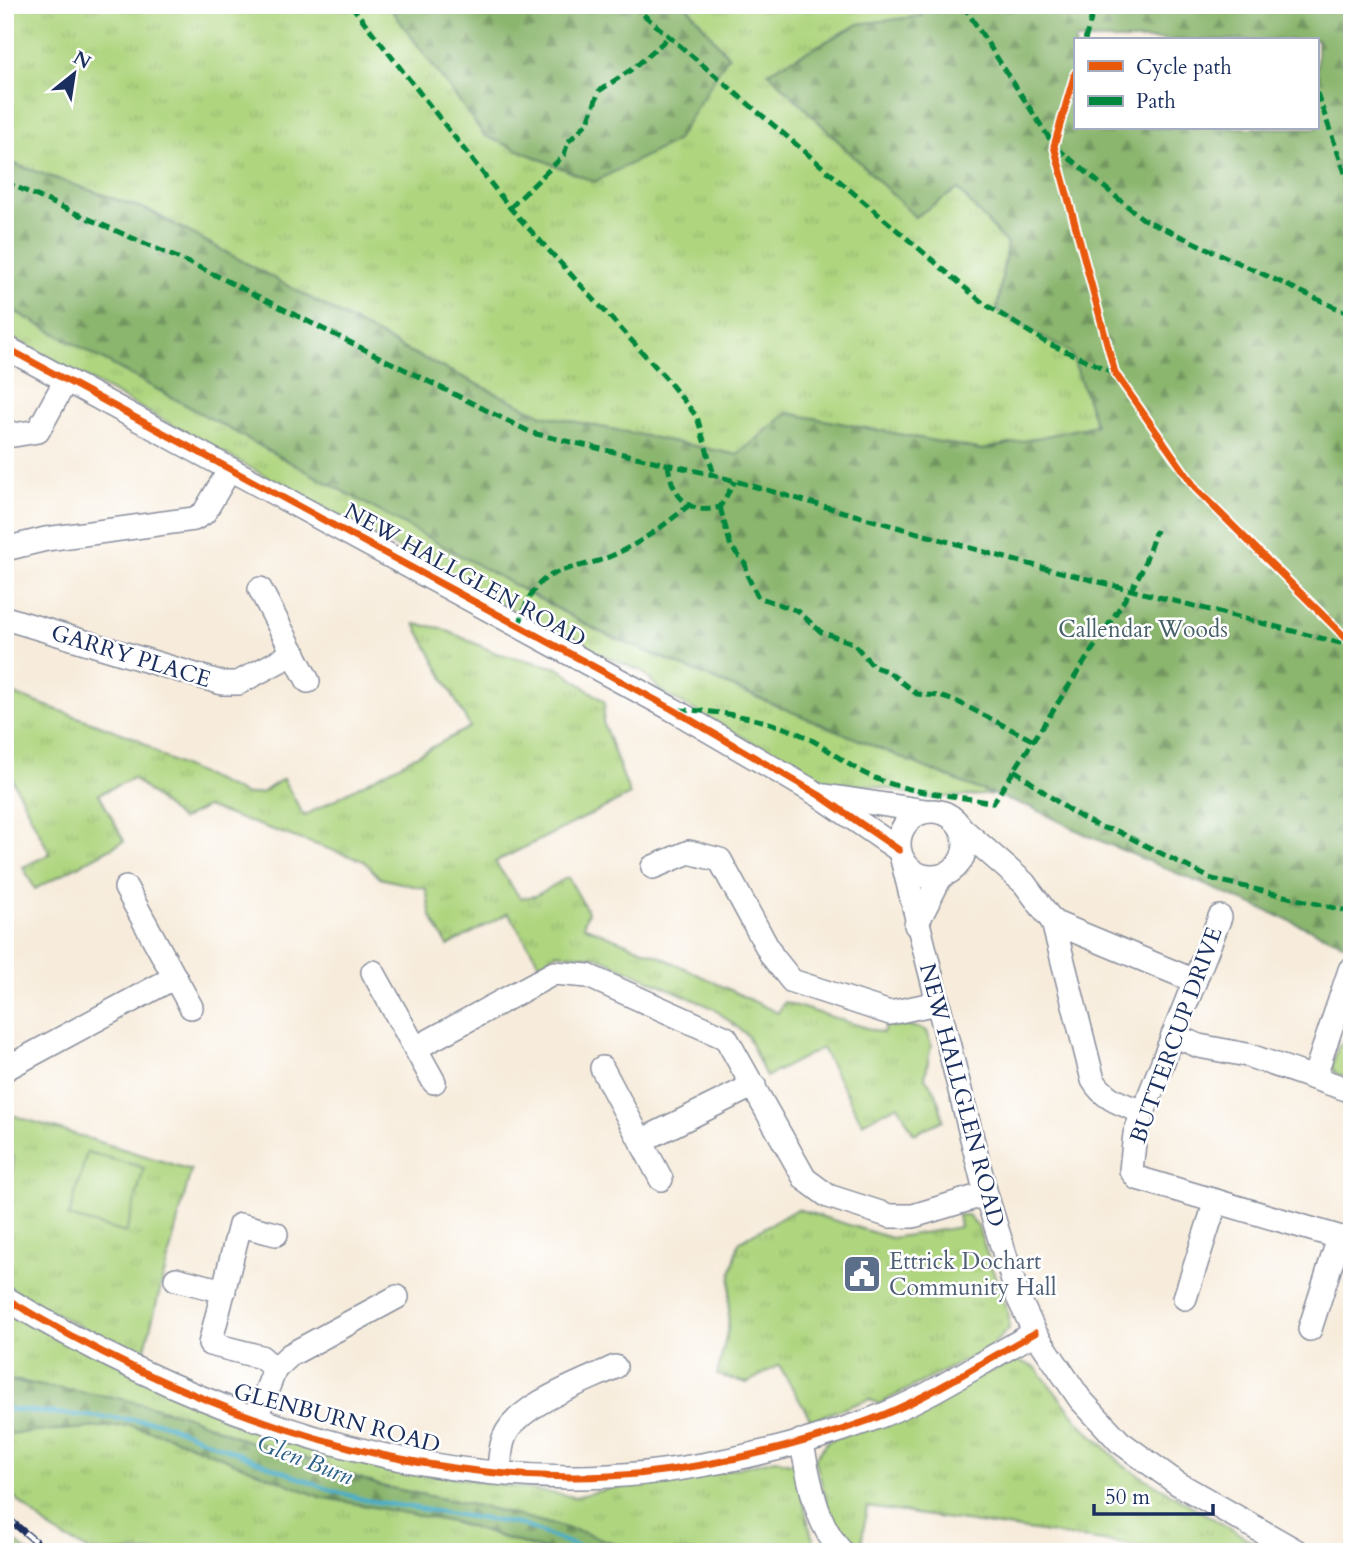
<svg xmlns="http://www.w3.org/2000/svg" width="1357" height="1557" viewBox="0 0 1357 1557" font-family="Cardo,serif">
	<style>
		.grass { fill: url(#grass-tufts); stroke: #65826e; stroke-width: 2 }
		.forest { fill: url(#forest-firs); stroke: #537266; stroke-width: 2; fill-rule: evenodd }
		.green { fill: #afd57f; stroke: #65826e; stroke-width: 2 }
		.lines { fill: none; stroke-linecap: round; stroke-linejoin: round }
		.stream { stroke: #49adc8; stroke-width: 4.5 }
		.minor-casing { stroke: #898e9c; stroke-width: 26 }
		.minor { stroke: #fff; stroke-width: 23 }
		.rail-casing { stroke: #1b2f5e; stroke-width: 7 }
		.rail { stroke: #fff; stroke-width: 4.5; stroke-dasharray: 13; stroke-linecap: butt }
		.quiet { stroke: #00873e; stroke-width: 5; stroke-dasharray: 10 5; stroke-linecap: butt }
		.cycleway-casing { stroke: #fff; stroke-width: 11 }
		.cycleway { stroke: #e8590c; stroke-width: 7 }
		.labels { text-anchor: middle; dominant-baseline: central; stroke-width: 5; stroke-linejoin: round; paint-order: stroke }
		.street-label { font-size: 23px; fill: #1b2f5e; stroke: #fff }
		.park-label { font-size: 23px; fill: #476168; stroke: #fff }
		.service-label { font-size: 23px; fill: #4e5e75; stroke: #fff; text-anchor: start }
		.water-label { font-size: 24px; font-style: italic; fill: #2d6188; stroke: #fff }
	</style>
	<defs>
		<pattern id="grass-tufts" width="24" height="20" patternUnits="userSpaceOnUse" patternTransform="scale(1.75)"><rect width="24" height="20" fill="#afd57f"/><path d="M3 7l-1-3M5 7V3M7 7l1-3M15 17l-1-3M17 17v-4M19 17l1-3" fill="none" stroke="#96b770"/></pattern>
		<pattern id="forest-firs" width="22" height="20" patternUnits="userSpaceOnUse" patternTransform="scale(1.75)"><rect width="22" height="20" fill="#8bb66e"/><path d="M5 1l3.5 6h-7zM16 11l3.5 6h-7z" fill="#71945e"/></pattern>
	</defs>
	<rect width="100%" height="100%" fill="#fff"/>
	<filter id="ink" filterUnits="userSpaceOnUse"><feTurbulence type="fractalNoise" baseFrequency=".0143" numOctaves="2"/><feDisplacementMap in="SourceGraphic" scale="14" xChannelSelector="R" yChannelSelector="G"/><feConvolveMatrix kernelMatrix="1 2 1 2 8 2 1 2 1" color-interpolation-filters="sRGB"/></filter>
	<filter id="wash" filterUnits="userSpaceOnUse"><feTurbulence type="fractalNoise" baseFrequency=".00686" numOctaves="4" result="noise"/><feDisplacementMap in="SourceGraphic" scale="28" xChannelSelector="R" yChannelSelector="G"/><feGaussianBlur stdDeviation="1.57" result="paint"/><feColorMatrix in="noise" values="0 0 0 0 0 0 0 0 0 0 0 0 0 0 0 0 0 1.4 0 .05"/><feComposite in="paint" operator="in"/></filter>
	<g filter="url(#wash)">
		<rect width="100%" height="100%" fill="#f7ecdb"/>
		<g class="grass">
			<polygon points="5,5 388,5 485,136 728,56 686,5 917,5 922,16 859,24 914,217 958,189 1007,244 997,311 1071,353 1096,425 982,450 787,413 738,455 542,415 404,349 150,211 5,161"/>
			<polygon points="5,306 598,631 972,787 1001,794 929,798 875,786 834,783 812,776 662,692 642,671 576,645 5,334"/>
			<path d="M 415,624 L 441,628 L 496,653 L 558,668 L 605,702 L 603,722 L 630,795 L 495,862 L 520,898 L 535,896 L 568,877 L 588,912 L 583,926 L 659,956 L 778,1013 L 784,1002 L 883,1033 L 886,1025 C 900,1028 915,1024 927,1031 L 931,1045 L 925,1078 L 936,1092 L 943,1120 L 914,1134 L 898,1105 L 862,1123 L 822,1048 L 766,1077 L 747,1035 L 713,1008 L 598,957 L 557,953 L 540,964 L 508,913 L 448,946 L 431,917 L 426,889 L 380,878 L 364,861 L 206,807 L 181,820 L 133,778 L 99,794 L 124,841 L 35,889 L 23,867 L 50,854 L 5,765 L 5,691 L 138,739 L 163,757 L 246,795 L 261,793 L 283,779 L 304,816 L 470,727 Z"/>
			<polygon points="1345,1041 1352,1043 1352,1080 1335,1073 1332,1066 1338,1047"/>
			<polygon points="5,1113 191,1170 142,1360 5,1286 5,1175 12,1171 14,1158 5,1143"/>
			<polygon points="797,1209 891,1238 960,1227 958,1215 968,1215 977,1225 1009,1316 1009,1329 989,1348 879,1404 869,1399 811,1420 779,1365 747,1383 717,1375 728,1329 731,1274 739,1242"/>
			<polygon points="5,1307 388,1466 575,1497 612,1488 708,1475 776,1459 794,1464 811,1534 819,1552 639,1552 585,1533 497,1510 381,1486 294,1454 22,1381 5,1380"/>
			<polygon points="1017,1360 1036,1368 1080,1423 1124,1466 1270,1552 1180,1552 867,1507 860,1551 829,1512 815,1458 828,1441"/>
			<polygon points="129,1425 171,1437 550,1552 92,1552 55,1533 5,1489 5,1434"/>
			<polygon points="5,1533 27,1552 5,1552"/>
		</g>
		<g class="forest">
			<polygon points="388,5 686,5 728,56 676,141 594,182 485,136"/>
			<path d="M 917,5 L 1352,5 L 1352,947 L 1089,836 L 1033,808 L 972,787 L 598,631 L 5,306 L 5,161 L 150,211 L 404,349 L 542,415 L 738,455 L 787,413 L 982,450 L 1096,425 L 1071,353 L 997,311 L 1007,244 L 958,189 L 915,217 L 768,72 L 859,24 L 922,16 ZM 1075,40 L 1317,40 L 1317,128 L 1075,128 Z"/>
			<polygon points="5,1380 118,1398 185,1415 245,1440 294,1454 381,1486 497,1510 585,1533 639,1552 550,1552 457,1523 320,1497 171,1437 129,1425 5,1434"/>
		</g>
		<polygon class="green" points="87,1152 144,1168 126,1233 69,1217"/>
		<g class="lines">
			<polyline class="stream" points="5,1409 160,1422 327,1489 365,1500 522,1525 592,1552"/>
		</g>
	</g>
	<g filter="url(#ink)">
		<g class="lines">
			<defs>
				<g id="minor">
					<polyline points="5,347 672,709 819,795 899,850"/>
					<polyline points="5,430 14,435 38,431 66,380"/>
					<polyline points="5,549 46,539 194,519 204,513 230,469"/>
					<polyline points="260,589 308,681"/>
					<polyline points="5,618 222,683 238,683 294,653"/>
					<polyline points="826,796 926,811"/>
					<circle cx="932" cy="844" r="33"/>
					<path d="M 961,828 L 1024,883 L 1053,922 L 1093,1080 C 1105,1100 1122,1104 1143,1112"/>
					<polyline points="902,859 986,1194 1018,1297 1035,1333 1080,1399 1120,1442 1177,1483 1298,1552"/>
					<polyline points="653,867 689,852 720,860 772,956 792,981 890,1013 937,1003"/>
					<polyline points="126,888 191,1007"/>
					<polyline points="1220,917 1143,1112 1135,1134 1131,1170 1137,1178 1352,1241"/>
					<polyline points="1053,922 1195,981"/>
					<polyline points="916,925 941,876"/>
					<polyline points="373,972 434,1082"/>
					<polyline points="1173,1035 1199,1046 1247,1055 1352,1091"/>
					<polyline points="416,1048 554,973 588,976 726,1038 805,1179 828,1196 890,1216 913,1216 986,1194"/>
					<polyline points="602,1068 661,1179"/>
					<polyline points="5,1069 175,977"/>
					<polyline points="1314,1078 1350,970"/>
					<polyline points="641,1141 754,1085"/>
					<polyline points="176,1279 224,1291"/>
					<path d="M 5,1298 C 176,1401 367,1475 569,1477 C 666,1478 779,1453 870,1420 C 928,1399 981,1362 1035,1333"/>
					<polyline points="1185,1298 1216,1201"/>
					<polyline points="1310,1329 1339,1238"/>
					<polyline points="275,1369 261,1357 210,1344 240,1225 276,1234"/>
					<polyline points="255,1420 275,1369 290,1355 397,1297"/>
					<path d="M 801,1441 C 810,1479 814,1522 842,1552"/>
					<path d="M 499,1471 C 500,1461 500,1448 504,1438 C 516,1405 584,1382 615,1367"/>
				</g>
			</defs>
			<use href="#minor" class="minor-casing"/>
			<use href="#minor" class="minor"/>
			<defs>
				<polyline id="rail" points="5,1516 48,1552"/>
			</defs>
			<use href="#rail" class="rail-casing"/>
			<use href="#rail" class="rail"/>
			<g class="quiet">
				<polyline points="351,5 510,208 665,377 697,417 714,475"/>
				<polyline points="632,5 983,303 1047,343 1115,373"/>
				<polyline points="963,5 1055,147"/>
				<polyline points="1085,40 1095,5"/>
				<polyline points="1317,93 1352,193"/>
				<polyline points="1057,148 1143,219 1352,315"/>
				<polyline points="5,182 205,270 532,433 714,475 1013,560 1352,646"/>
				<polyline points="510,208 564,155 568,142 588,122 599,91 635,67 669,37"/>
				<path d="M 668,464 C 671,493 687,517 720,507 L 735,481"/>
				<polyline points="720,507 731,547 745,563 748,577 758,597 798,611 821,632 853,643 874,667 887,671 917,694 939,696 958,702 1034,741"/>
				<path d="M 519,626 C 524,610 528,595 540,583 C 555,568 582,567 601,560 C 634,548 661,528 688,506"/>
				<path d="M 679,710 C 720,711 766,718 804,736 C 827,747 846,765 868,775 C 908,794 950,794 993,803 L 1131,590 L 1143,568 L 1156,530"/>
				<path d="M 1014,770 C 1044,790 1083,827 1117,831 L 1212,879 L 1352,912"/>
			</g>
			<defs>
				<g id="cycleway">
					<polyline points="1075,73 1054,146 1115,373 1197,490 1352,644"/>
					<polyline points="5,347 672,709 819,795 899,850"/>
					<path d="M 5,1298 C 176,1401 367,1475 569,1477 C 666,1478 779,1453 870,1420 C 928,1399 981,1362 1035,1333"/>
				</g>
			</defs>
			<use href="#cycleway" class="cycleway-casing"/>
			<use href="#cycleway" class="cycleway"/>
		</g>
	</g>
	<defs>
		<symbol id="civic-square" viewBox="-11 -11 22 22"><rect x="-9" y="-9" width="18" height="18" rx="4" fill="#5c6f8a" stroke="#fff"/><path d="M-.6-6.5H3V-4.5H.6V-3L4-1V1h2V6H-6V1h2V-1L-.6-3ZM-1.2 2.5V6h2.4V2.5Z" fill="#fff"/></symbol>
	</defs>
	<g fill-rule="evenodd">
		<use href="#civic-square" x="840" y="1252" width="44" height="44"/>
	</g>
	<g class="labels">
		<g class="street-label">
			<text transform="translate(465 575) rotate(29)">NEW HALLGLEN ROAD</text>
			<text transform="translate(131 656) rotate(17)">GARRY PLACE</text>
			<text transform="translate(1176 1035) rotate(-70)">BUTTERCUP DRIVE</text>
			<text transform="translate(962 1095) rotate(75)">NEW HALLGLEN ROAD</text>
			<text transform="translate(337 1418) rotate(15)">GLENBURN ROAD</text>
		</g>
		<g class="park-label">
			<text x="1143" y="629">Callendar Woods</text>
		</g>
		<g class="service-label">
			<text x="889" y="1261">Ettrick Dochart<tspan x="889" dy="26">Community Hall</tspan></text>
		</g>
		<g class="water-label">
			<text transform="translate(305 1460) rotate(21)">Glen Burn</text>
		</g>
	</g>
	<rect width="1357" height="1557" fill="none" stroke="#fff" stroke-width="28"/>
	<rect x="1074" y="38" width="245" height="91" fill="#ffffff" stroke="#a4acbf" stroke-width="2"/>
	<rect x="1088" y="61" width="35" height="10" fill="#e8590c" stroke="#a4acbf" stroke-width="2"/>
	<text x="1136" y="74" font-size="21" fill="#1b2f5e">Cycle path</text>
	<rect x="1088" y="96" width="35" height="10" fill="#00873e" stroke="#a4acbf" stroke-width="2"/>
	<text x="1136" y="108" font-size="21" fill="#1b2f5e">Path</text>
	<g transform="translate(74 74) rotate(30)" stroke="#ffffff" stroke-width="5" paint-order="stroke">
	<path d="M0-5L12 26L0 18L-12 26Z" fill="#1b2f5e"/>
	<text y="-10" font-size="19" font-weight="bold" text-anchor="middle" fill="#1b2f5e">N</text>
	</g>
	<path d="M1094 1504v10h119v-10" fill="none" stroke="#1b2f5e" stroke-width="3.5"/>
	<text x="1105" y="1504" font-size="21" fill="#1b2f5e" stroke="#ffffff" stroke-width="5" paint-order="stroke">50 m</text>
</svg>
